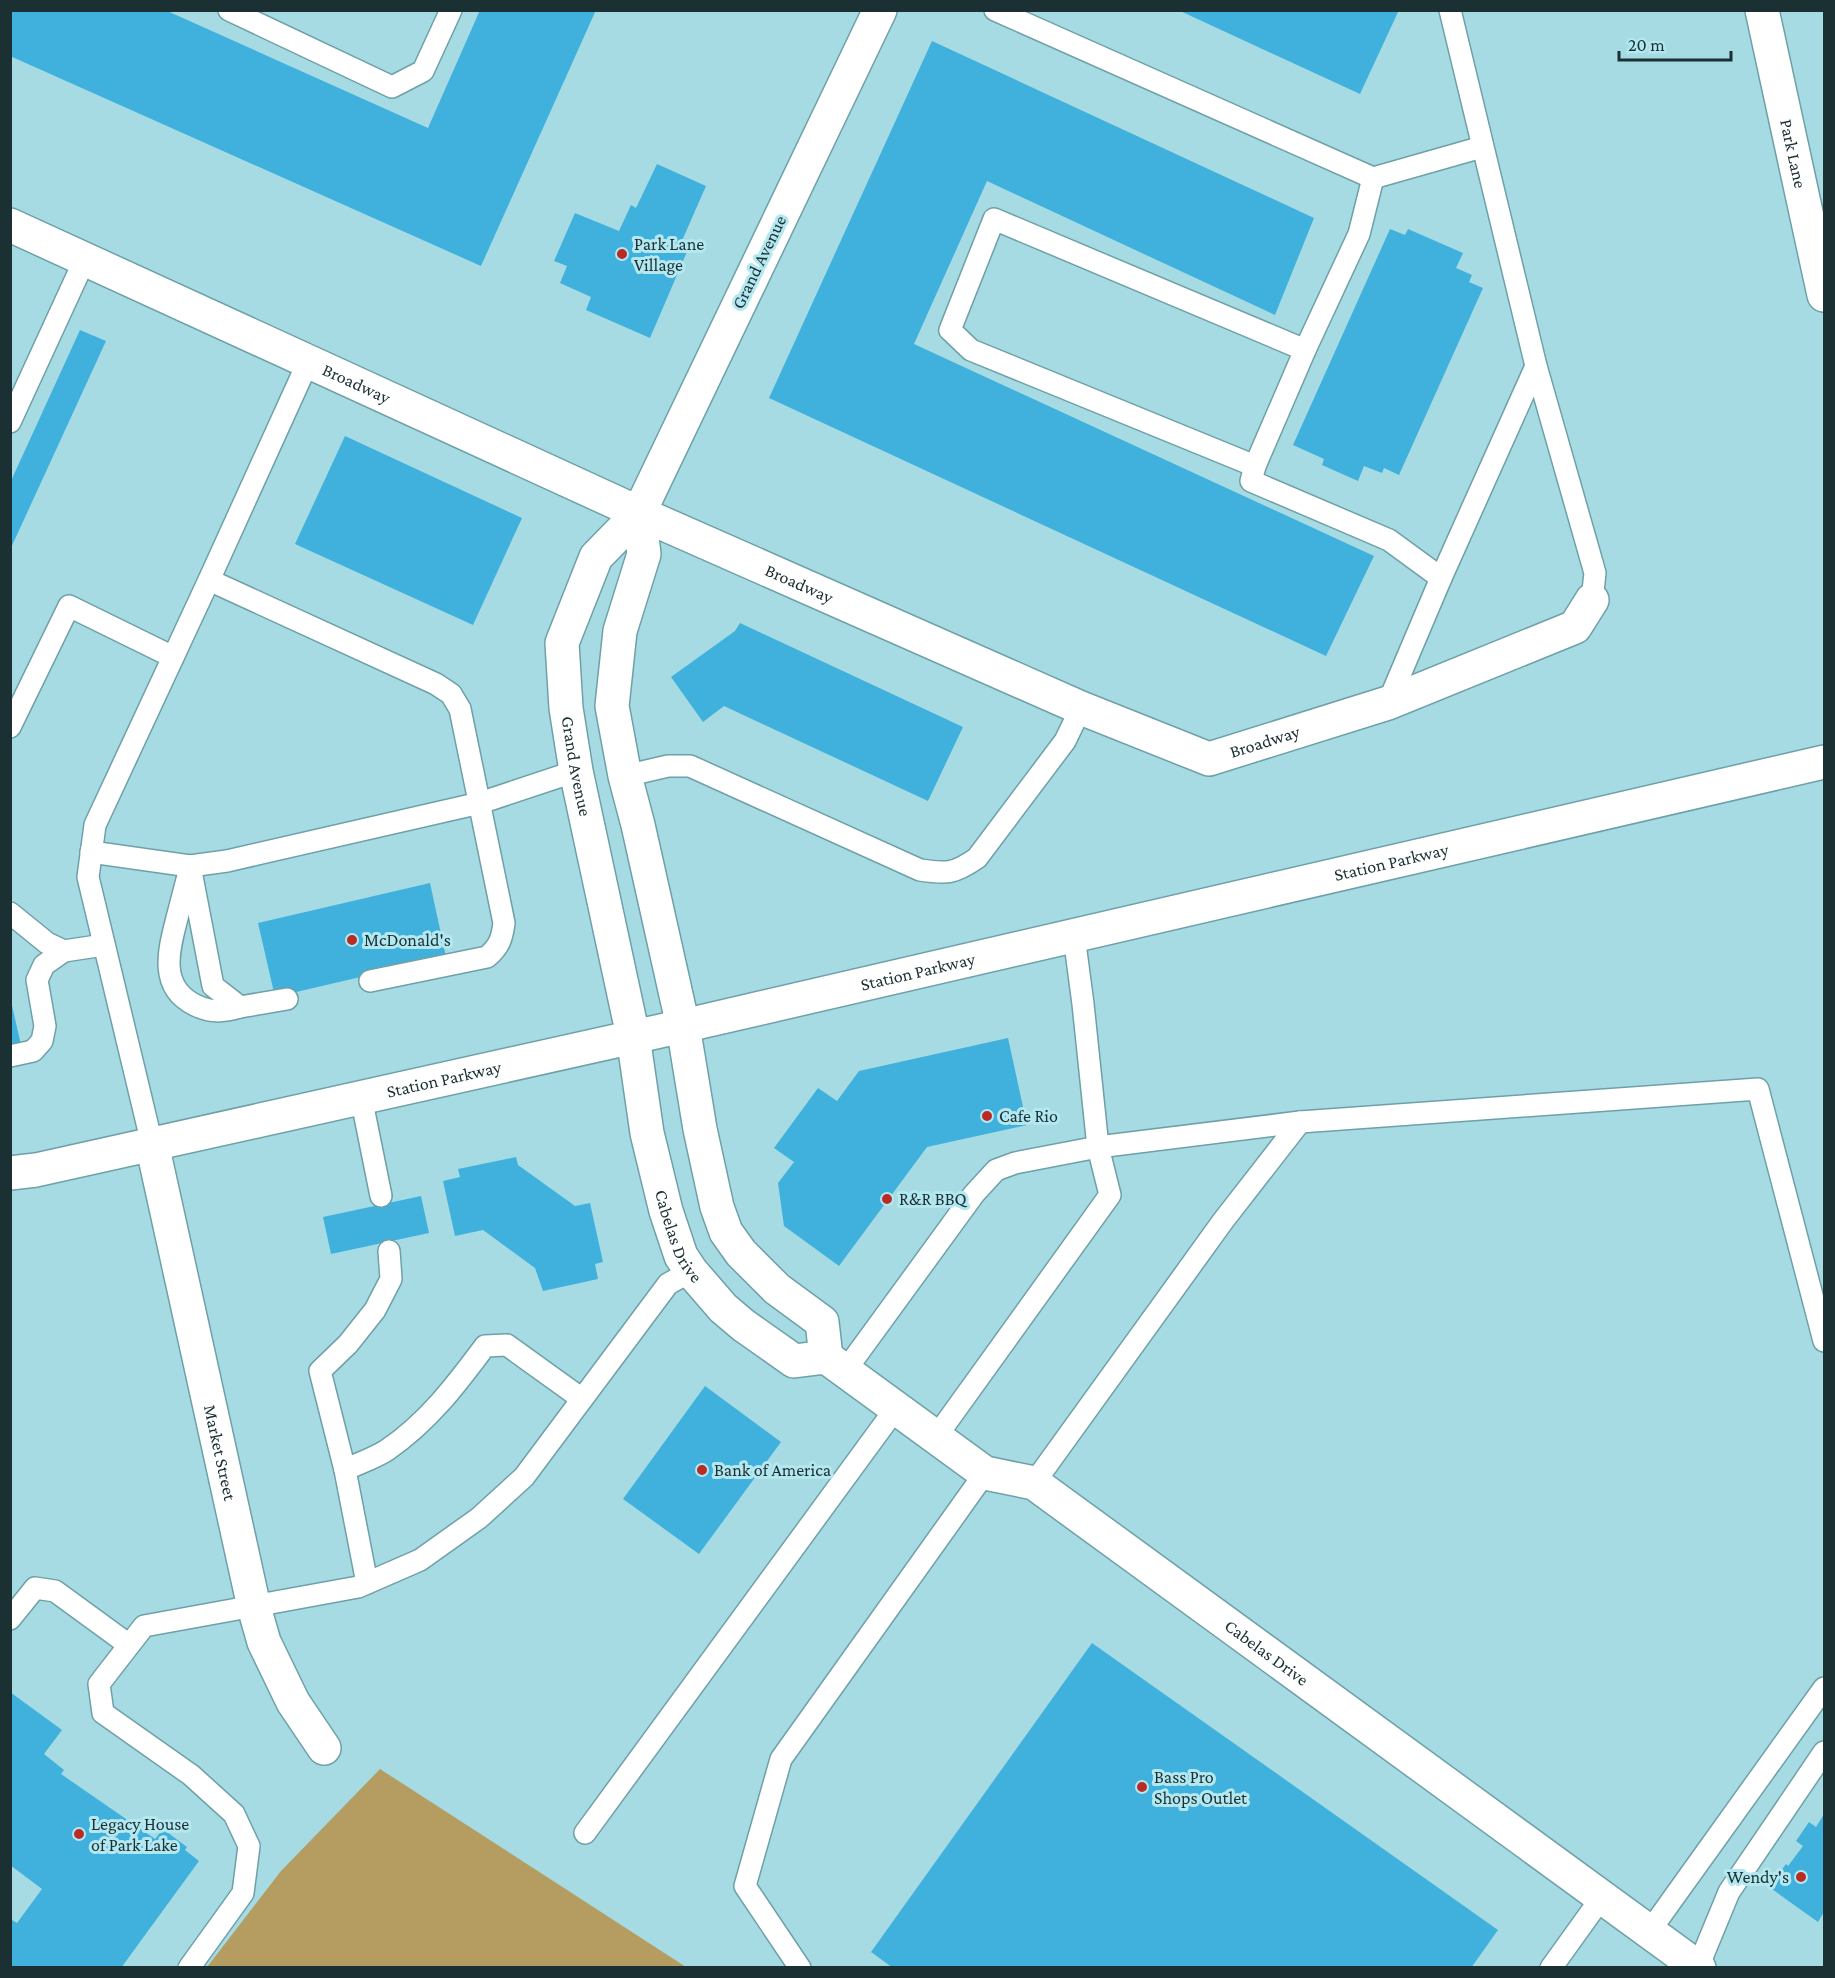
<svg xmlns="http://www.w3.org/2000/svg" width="1835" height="1978" viewBox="0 0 1835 1978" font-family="'Crimson Pro',serif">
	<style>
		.green { fill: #b59c61 }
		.building { fill: #40b1dc }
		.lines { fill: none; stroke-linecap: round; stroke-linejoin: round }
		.service-casing { stroke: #6ea0a8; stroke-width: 24 }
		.minor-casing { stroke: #6ea0a8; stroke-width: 36 }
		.tertiary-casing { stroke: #6ea0a8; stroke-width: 36 }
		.secondary-casing { stroke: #6ea0a8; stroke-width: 36 }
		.service { stroke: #fff; stroke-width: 21 }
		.minor { stroke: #fff; stroke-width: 33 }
		.tertiary { stroke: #fff; stroke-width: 33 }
		.secondary { stroke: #fff; stroke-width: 33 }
		.poi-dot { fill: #b92b25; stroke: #b4e8f1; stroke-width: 2 }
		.labels { text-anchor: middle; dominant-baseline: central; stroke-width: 6; stroke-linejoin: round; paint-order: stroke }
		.street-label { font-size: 18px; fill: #1b3033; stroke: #b4e8f1 }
		.poi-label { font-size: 18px; fill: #1b3033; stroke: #b4e8f1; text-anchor: start }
	</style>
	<rect width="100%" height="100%" fill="#a7dbe3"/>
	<polygon class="green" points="380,1769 686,1967 207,1967 281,1871"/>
	<g class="building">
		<polygon points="10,10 165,10 428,128 480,10 596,10 481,266 10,56"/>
		<polygon points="1178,10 1399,10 1360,94"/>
		<polygon points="932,41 1314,218 1275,315 987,181 914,344 1374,556 1326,656 769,398"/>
		<polygon points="657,164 706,186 681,243 689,247 650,338 586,310 591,297 560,283 567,266 554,261 575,213 619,231 631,205 636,208"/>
		<polygon points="1390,229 1405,235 1408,229 1463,253 1456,268 1472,275 1469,282 1483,288 1399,475 1384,468 1382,473 1364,466 1358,481 1322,465 1324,459 1293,445"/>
		<polygon points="80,330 106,341 10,550 10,483"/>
		<polygon points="345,436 522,518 473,625 295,544"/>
		<polygon points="740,623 963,727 928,801 724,706 703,722 671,677 735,631"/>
		<polygon points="430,883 446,957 275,997 258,923"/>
		<polygon points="11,1001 21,1045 10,1047 10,1002"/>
		<polygon points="1008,1038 1027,1125 927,1147 839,1266 784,1226 778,1183 794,1162 774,1148 818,1088 837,1101 859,1071"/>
		<polygon points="516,1157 518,1165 575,1206 590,1203 603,1262 595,1264 598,1279 543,1291 535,1268 483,1230 455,1236 443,1181 460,1177 458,1169"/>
		<polygon points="421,1196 429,1233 331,1254 323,1217"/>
		<polygon points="705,1386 781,1442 699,1554 623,1499"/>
		<polygon points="1092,1643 1498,1930 1471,1968 893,1968 871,1952"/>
		<polygon points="10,1692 62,1730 44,1754 64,1770 61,1774 155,1839 163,1829 187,1847 185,1850 199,1861 121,1968 10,1968 10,1921 12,1920 17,1923 42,1889 10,1865"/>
		<polygon points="1824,1814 1824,1912 1818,1922 1769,1887 1786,1864 1788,1866 1803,1846 1796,1841 1809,1822 1816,1827"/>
	</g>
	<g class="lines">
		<defs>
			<g id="service">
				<polyline points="229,10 392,87 423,71 451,10"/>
				<polyline points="995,10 1373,178 1482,147"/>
				<polyline points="1450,10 1536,366 1595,573 1592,600"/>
				<polyline points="1373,178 1359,234 1305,350 1255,466 1251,481 1389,540 1441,578"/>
				<polyline points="10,422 85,259"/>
				<polyline points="1255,466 971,350 950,330 994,219 1305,350"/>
				<path d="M 209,580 L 436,684 L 451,694 L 460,709 L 504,923 C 502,939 499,947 487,957 L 370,981"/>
				<polyline points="1388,703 1441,578 1536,366"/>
				<polyline points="10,727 69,606 173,657"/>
				<path d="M 625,776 L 668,766 L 690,766 L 920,870 C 947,874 954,874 977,858 L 1065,741 L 1081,708"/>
				<polyline points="91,852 190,866 227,861 480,803 576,771"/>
				<polyline points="190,866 213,986 240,1007 287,999"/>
				<path d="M 189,872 C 185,887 181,903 177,918 C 169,949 158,987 195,1005 C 211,1013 223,1012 240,1007"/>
				<polyline points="10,913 47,943 64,951 104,945"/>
				<polyline points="1074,936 1083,1004 1098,1147 1300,1122"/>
				<polyline points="10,1056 33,1051 42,1041 45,1026 37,980 44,965 64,951"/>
				<polyline points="361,1097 381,1196"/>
				<polyline points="152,1144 88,877 95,825 209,580 308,362"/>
				<polyline points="845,1371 974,1194 996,1170 1015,1163 1098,1147 1110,1195 936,1437"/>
				<polyline points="345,1470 320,1371 348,1344 375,1310 391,1279 389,1251"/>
				<polyline points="1034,1483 1223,1221 1300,1122 1758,1089 1824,1341"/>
				<path d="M 367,1583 L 345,1470 C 359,1463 375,1458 387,1450 C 428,1422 456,1385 485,1346 L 507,1345 L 582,1399"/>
				<polyline points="10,1619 35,1588 55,1591 129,1645"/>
				<polyline points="585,1833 896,1408"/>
				<polyline points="1649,1932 1824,1688"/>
				<polyline points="1698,1967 1729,1892 1824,1752"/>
				<polyline points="189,1968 243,1893 249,1846 234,1814 191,1775 103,1713 99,1684 144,1626 358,1587 420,1560 479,1518 524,1477 668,1284 691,1271"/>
				<polyline points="800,1968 745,1886 781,1759 985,1473"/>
				<polyline points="1551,1968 1602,1897"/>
			</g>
			<g id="minor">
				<path id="s1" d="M 880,10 L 639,513 L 596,557 L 562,643 L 566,708 L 576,771 L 633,1036 L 647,1133 L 666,1211 L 681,1256 L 691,1271 L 723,1308 L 743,1325 L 794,1361 L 826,1357 L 985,1473 L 1034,1483 L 1699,1968"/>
				<path id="s2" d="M 10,225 L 639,513 L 1081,708 L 1209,759 L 1388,703 L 1575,627 L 1592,600"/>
				<polyline points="639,513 644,554 620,631 612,706 625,776 638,825 683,1026 700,1129 717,1207 726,1232 741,1253 777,1289 822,1322 826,1357"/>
				<path id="s3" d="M 152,1144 L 254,1607 L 264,1642 L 293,1702 L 324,1748"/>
			</g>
			<g id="tertiary">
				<path id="s4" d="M 10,1173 L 36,1170 L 683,1026 L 1824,762"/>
			</g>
			<g id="secondary">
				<path id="s5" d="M 1762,10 L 1824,295"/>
			</g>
		</defs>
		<use href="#service" class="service-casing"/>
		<use href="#minor" class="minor-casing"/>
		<use href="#tertiary" class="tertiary-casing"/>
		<use href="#secondary" class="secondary-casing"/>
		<use href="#service" class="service"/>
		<use href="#minor" class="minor"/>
		<use href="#tertiary" class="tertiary"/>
		<use href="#secondary" class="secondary"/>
	</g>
	<g class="poi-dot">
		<circle cx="622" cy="254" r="6"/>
		<circle cx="352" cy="940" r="6"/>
		<circle cx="987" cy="1116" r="6"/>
		<circle cx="887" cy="1199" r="6"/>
		<circle cx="702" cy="1470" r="6"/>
		<circle cx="1142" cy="1787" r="6"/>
		<circle cx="79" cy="1834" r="6"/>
		<circle cx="1801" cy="1877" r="6"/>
	</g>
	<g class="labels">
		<g class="street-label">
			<text stroke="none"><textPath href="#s5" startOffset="147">Park Lane</textPath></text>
			<text transform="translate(759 262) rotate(-64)">Grand Avenue</text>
			<text stroke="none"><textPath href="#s2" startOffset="381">Broadway</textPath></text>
			<text stroke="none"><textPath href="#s2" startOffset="867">Broadway</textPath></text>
			<text stroke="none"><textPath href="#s2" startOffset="1371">Broadway</textPath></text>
			<text stroke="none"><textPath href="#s1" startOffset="836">Grand Avenue</textPath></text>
			<text stroke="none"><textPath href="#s4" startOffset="1416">Station Parkway</textPath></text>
			<text stroke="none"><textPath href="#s4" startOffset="930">Station Parkway</textPath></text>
			<text stroke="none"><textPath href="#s4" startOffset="444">Station Parkway</textPath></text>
			<text stroke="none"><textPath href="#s1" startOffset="1318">Cabelas Drive</textPath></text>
			<text stroke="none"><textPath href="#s3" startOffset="316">Market Street</textPath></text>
			<text stroke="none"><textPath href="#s1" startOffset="2060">Cabelas Drive</textPath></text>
		</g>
		<g class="poi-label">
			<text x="634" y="244">Park Lane<tspan x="634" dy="21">Village</tspan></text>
			<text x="364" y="940">McDonald's</text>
			<text x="999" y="1116">Cafe Rio</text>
			<text x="899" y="1199">R&amp;R BBQ</text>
			<text x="714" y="1470">Bank of America</text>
			<text x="1154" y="1777">Bass Pro<tspan x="1154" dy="21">Shops Outlet</tspan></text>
			<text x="91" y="1824">Legacy House<tspan x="91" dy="21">of Park Lake</tspan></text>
			<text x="1789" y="1877" text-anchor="end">Wendy's</text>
		</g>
	</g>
	<rect width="1835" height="1978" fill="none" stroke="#1b3033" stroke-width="24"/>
	<path d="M1619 51v9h112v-9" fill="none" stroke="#1b3033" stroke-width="3"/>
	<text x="1628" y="51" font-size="18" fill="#1b3033" stroke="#b4e8f1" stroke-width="4.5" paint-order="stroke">20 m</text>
</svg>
